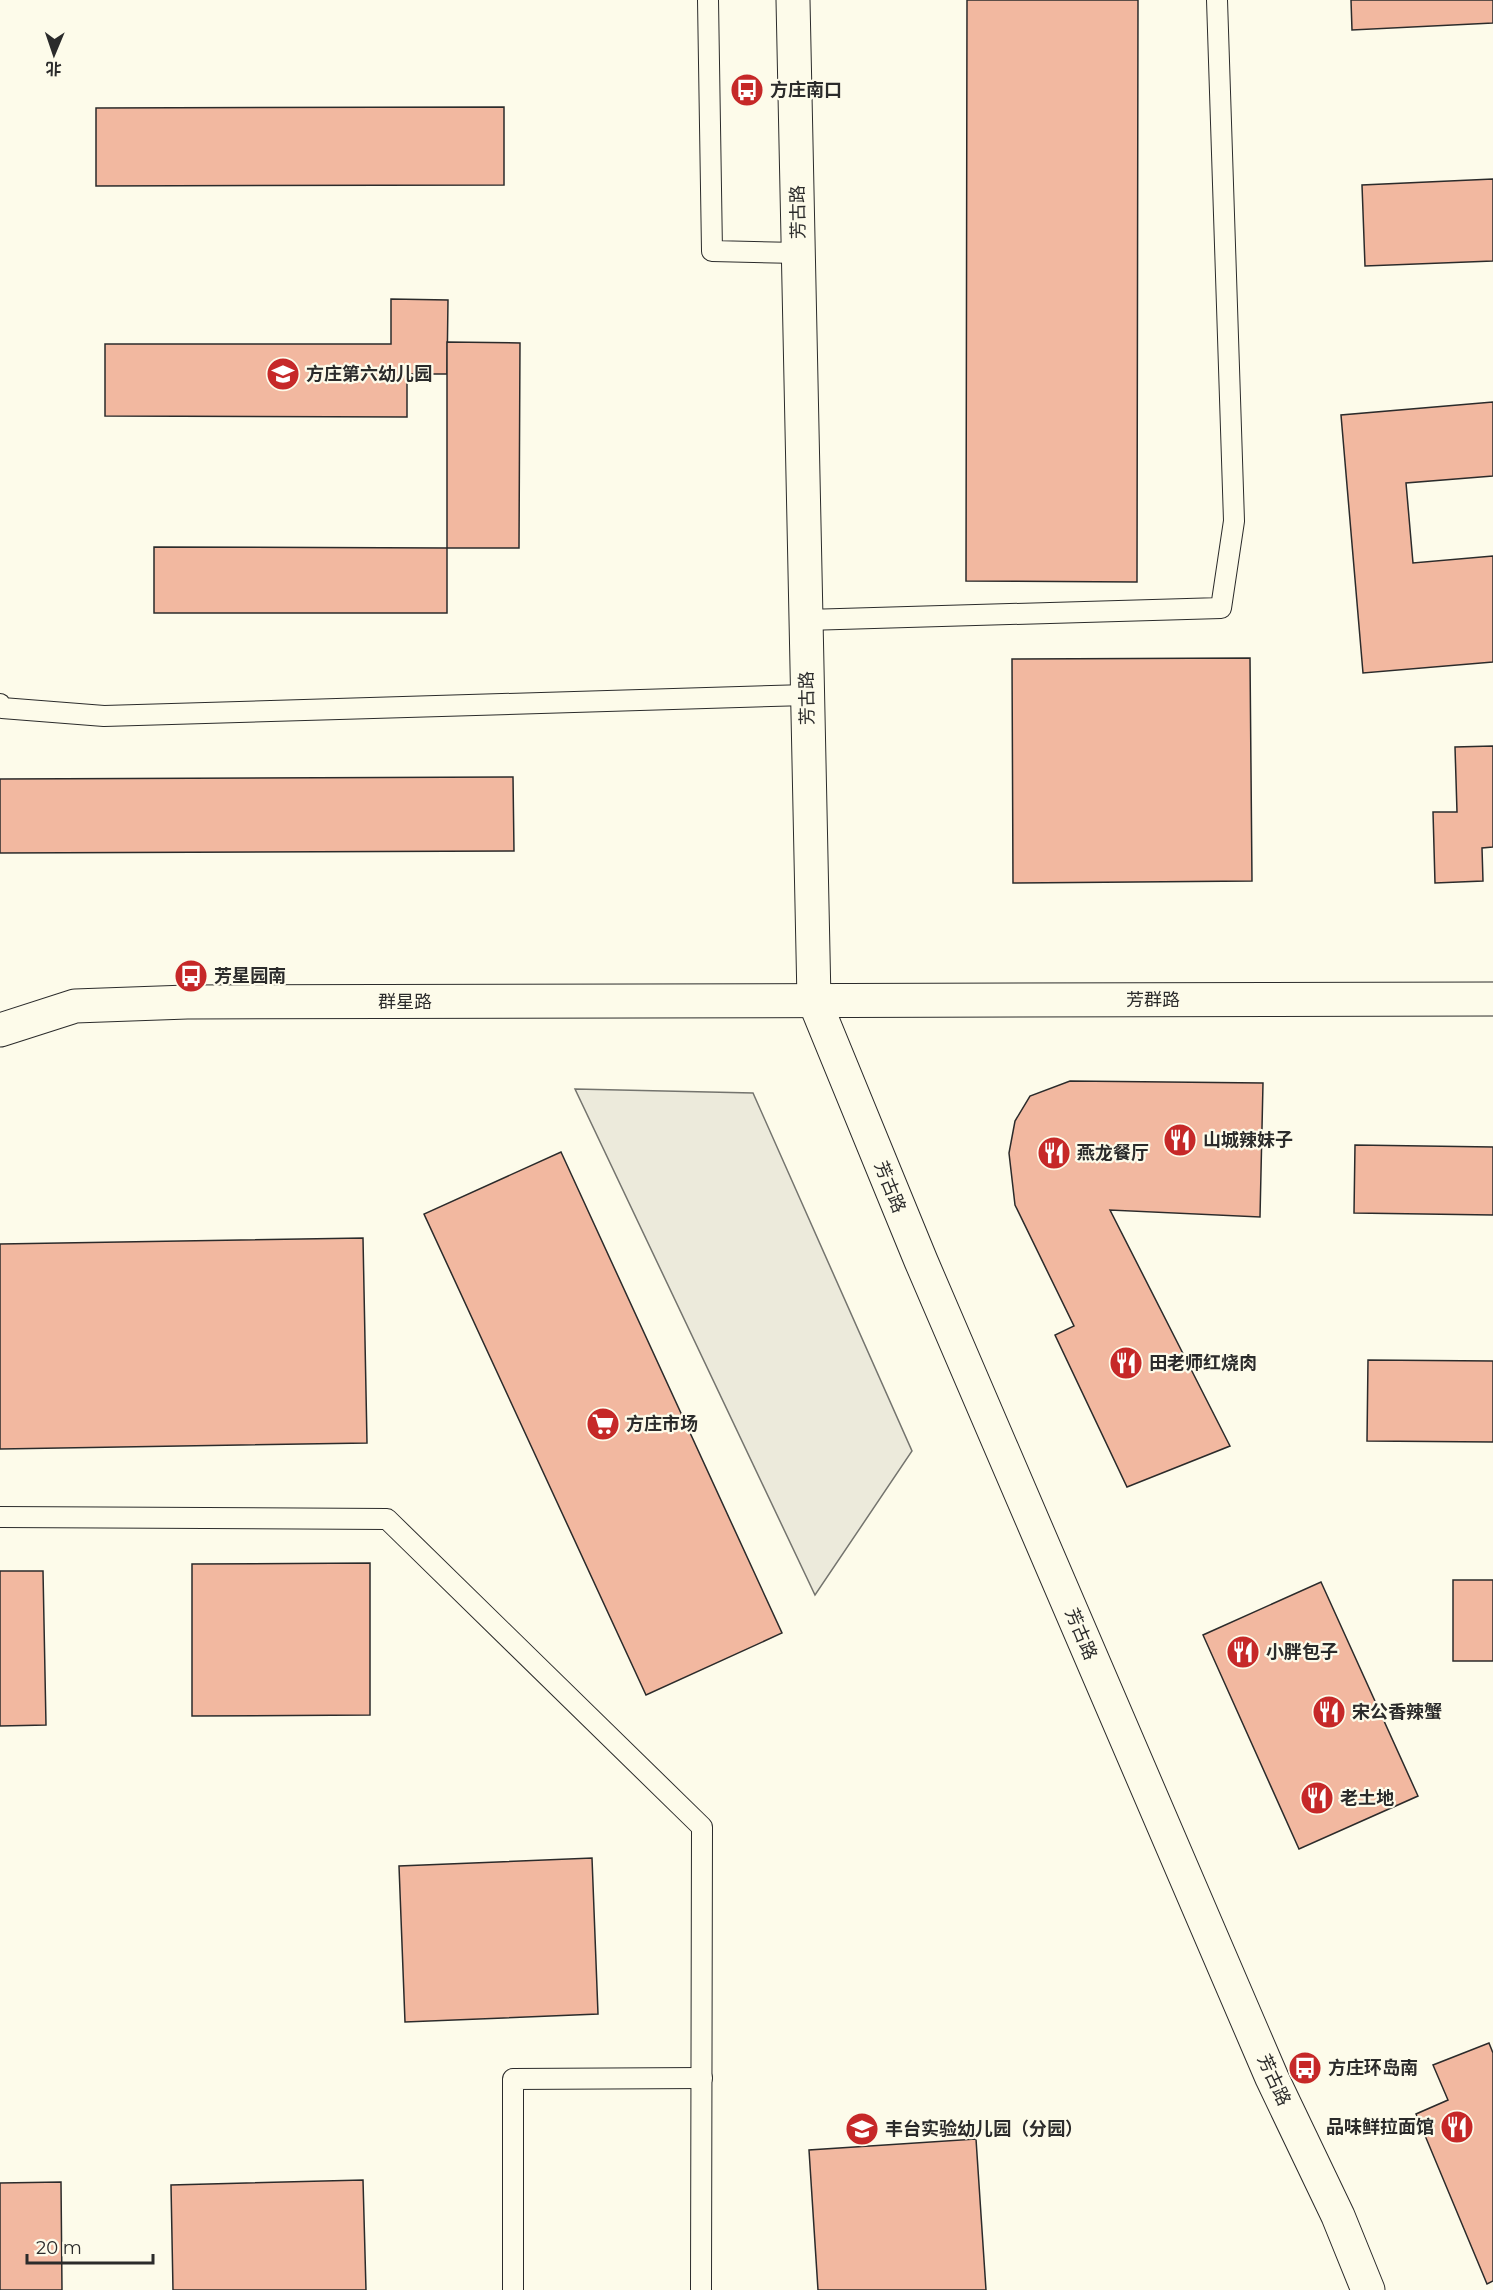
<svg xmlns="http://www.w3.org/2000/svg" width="1493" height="2290" viewBox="0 0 1493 2290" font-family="Montserrat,'Noto Sans SC',sans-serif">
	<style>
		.parking { fill: #eceadb; stroke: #74746e; stroke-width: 1.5 }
		.building { fill: #f2b8a0; stroke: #2b2b2b; stroke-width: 1.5 }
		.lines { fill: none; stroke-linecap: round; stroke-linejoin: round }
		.lane-casing { stroke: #2b2b2b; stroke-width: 22 }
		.secondary-casing { stroke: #2b2b2b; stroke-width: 35 }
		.lane { stroke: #fdfbea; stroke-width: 20 }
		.secondary { stroke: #fdfbea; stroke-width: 33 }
		.labels { text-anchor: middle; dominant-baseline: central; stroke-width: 4.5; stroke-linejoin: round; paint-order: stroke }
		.poi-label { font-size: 18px; font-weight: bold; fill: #2b2b2b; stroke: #fdfbea; text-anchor: start }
		.street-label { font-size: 18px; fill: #2b2b2b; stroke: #fdfbea }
	</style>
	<rect width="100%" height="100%" fill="#fdfbea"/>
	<polygon class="parking" points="575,1089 753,1093 912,1451 815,1595"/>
	<g class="building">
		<polygon points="967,0 1138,0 1137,582 966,581"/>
		<polygon points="1351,0 1493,0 1493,23 1352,30"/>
		<polygon points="504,107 504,185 96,186 96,108"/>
		<polygon points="1493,179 1493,261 1365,266 1362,185"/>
		<polygon points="391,299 448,300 447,374 407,374 407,417 105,416 105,344 391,344"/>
		<polygon points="447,342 520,343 519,548 447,548"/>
		<polygon points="1493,402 1493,476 1406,483 1413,563 1493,556 1493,662 1363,673 1341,415"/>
		<polygon points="154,547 447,548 447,613 154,613"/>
		<polygon points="1250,658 1252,881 1013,883 1012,659"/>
		<polygon points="1493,746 1493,847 1482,848 1483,881 1435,883 1433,812 1457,812 1455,747"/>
		<polygon points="513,777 514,851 0,853 0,779"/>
		<polygon points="1070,1081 1263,1083 1260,1217 1110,1210 1230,1446 1127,1487 1055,1335 1074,1326 1015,1205 1009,1153 1015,1121 1030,1096"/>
		<polygon points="1355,1145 1493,1147 1493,1215 1354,1213"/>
		<polygon points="561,1152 782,1633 646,1695 424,1214"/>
		<polygon points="363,1238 367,1443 0,1449 0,1244"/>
		<polygon points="1368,1360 1493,1361 1493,1442 1367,1441"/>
		<polygon points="370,1563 370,1715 192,1716 192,1564"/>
		<polygon points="0,1571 43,1571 46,1725 0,1726"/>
		<rect x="1453" y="1580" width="40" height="81"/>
		<polygon points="1321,1582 1418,1796 1299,1849 1203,1635"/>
		<polygon points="592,1858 598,2014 405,2022 399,1866"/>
		<polygon points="1489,2043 1493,2053 1493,2281 1487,2284 1416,2114 1448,2100 1433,2065"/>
		<polygon points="976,2139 986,2290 818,2290 809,2150"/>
		<polygon points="363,2180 366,2290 173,2290 171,2185"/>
		<polygon points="61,2182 62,2290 0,2290 0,2183"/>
	</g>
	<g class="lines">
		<defs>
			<g id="lane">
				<polyline points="708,0 712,251 798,253"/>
				<polyline points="806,620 1221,608 1234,521 1217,0"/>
				<polyline points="0,704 2,708 104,716 807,695"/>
				<polyline points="0,1517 387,1519 702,1827 701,2290"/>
				<polyline points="513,2290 513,2079 702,2078"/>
			</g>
			<g id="secondary">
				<polyline points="793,0 814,1000 921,1261 1272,2078 1338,2216 1368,2290"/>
				<polyline points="0,1030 75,1006 187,1002 1493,999"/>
			</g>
		</defs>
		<use href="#lane" class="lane-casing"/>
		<use href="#secondary" class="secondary-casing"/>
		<use href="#lane" class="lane"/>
		<use href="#secondary" class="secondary"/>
	</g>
	<defs>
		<symbol id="bus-disc" viewBox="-11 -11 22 22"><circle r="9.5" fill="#c62828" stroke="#fdfbea"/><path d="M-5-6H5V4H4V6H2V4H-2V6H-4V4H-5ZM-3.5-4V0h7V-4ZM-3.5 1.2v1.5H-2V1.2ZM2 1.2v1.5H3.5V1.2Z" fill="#fff"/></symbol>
		<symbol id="school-disc" viewBox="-11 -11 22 22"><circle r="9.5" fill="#c62828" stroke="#fdfbea"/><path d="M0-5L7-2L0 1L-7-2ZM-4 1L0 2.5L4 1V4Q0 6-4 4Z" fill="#fff"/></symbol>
		<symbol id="restaurant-disc" viewBox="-11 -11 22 22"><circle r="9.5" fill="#c62828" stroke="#fdfbea"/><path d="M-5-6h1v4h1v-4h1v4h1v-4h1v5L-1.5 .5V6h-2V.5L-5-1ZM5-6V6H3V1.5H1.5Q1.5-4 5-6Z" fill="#fff"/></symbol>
		<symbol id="supermarket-disc" viewBox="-11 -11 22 22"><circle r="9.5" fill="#c62828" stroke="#fdfbea"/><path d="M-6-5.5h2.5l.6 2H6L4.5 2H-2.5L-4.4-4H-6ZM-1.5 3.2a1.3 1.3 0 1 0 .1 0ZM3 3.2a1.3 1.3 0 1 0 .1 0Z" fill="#fff"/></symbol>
	</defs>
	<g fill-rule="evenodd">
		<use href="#bus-disc" x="728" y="71" width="38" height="38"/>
		<use href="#school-disc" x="264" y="355" width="38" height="38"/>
		<use href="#bus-disc" x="172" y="957" width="38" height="38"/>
		<use href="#restaurant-disc" x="1161" y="1121" width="38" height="38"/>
		<use href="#restaurant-disc" x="1035" y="1134" width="38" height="38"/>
		<use href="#restaurant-disc" x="1107" y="1344" width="38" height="38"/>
		<use href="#supermarket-disc" x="584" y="1405" width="38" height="38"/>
		<use href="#restaurant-disc" x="1224" y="1633" width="38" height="38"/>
		<use href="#restaurant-disc" x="1310" y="1693" width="38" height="38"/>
		<use href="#restaurant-disc" x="1298" y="1779" width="38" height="38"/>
		<use href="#bus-disc" x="1286" y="2049" width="38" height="38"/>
		<use href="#restaurant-disc" x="1438" y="2108" width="38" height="38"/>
		<use href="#school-disc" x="843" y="2110" width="38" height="38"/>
	</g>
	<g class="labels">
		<g class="poi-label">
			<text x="770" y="90">方庄南口</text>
			<text x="306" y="374">方庄第六幼儿园</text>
			<text x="214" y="976">芳星园南</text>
			<text x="1203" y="1140">山城辣妹子</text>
			<text x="1077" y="1153">燕龙餐厅</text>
			<text x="1149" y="1363">田老师红烧肉</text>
			<text x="626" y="1424">方庄市场</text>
			<text x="1266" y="1652">小胖包子</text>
			<text x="1352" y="1712">宋公香辣蟹</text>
			<text x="1340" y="1798">老土地</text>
			<text x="1328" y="2068">方庄环岛南</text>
			<text x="1434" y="2127" text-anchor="end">品味鲜拉面馆</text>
			<text x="885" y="2129">丰台实验幼儿园（分园）</text>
		</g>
		<g class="street-label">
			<text transform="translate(798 212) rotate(-91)">芳古路</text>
			<text transform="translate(807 698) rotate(-91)">芳古路</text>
			<text x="1153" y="1000">芳群路</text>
			<text x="405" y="1002">群星路</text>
			<text transform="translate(890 1187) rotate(68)">芳古路</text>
			<text transform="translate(1081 1634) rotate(67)">芳古路</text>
			<text transform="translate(1274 2080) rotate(65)">芳古路</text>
		</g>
	</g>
	<g transform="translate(54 54) rotate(182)" stroke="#fdfbea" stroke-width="4.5" paint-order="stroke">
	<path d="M0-4.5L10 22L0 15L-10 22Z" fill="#2b2b2b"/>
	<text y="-9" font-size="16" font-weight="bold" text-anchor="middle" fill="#2b2b2b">北</text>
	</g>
	<path d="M27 2254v9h126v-9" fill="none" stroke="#2b2b2b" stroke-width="3"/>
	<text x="36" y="2254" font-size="18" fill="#2b2b2b" stroke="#fdfbea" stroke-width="4.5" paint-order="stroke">20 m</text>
</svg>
